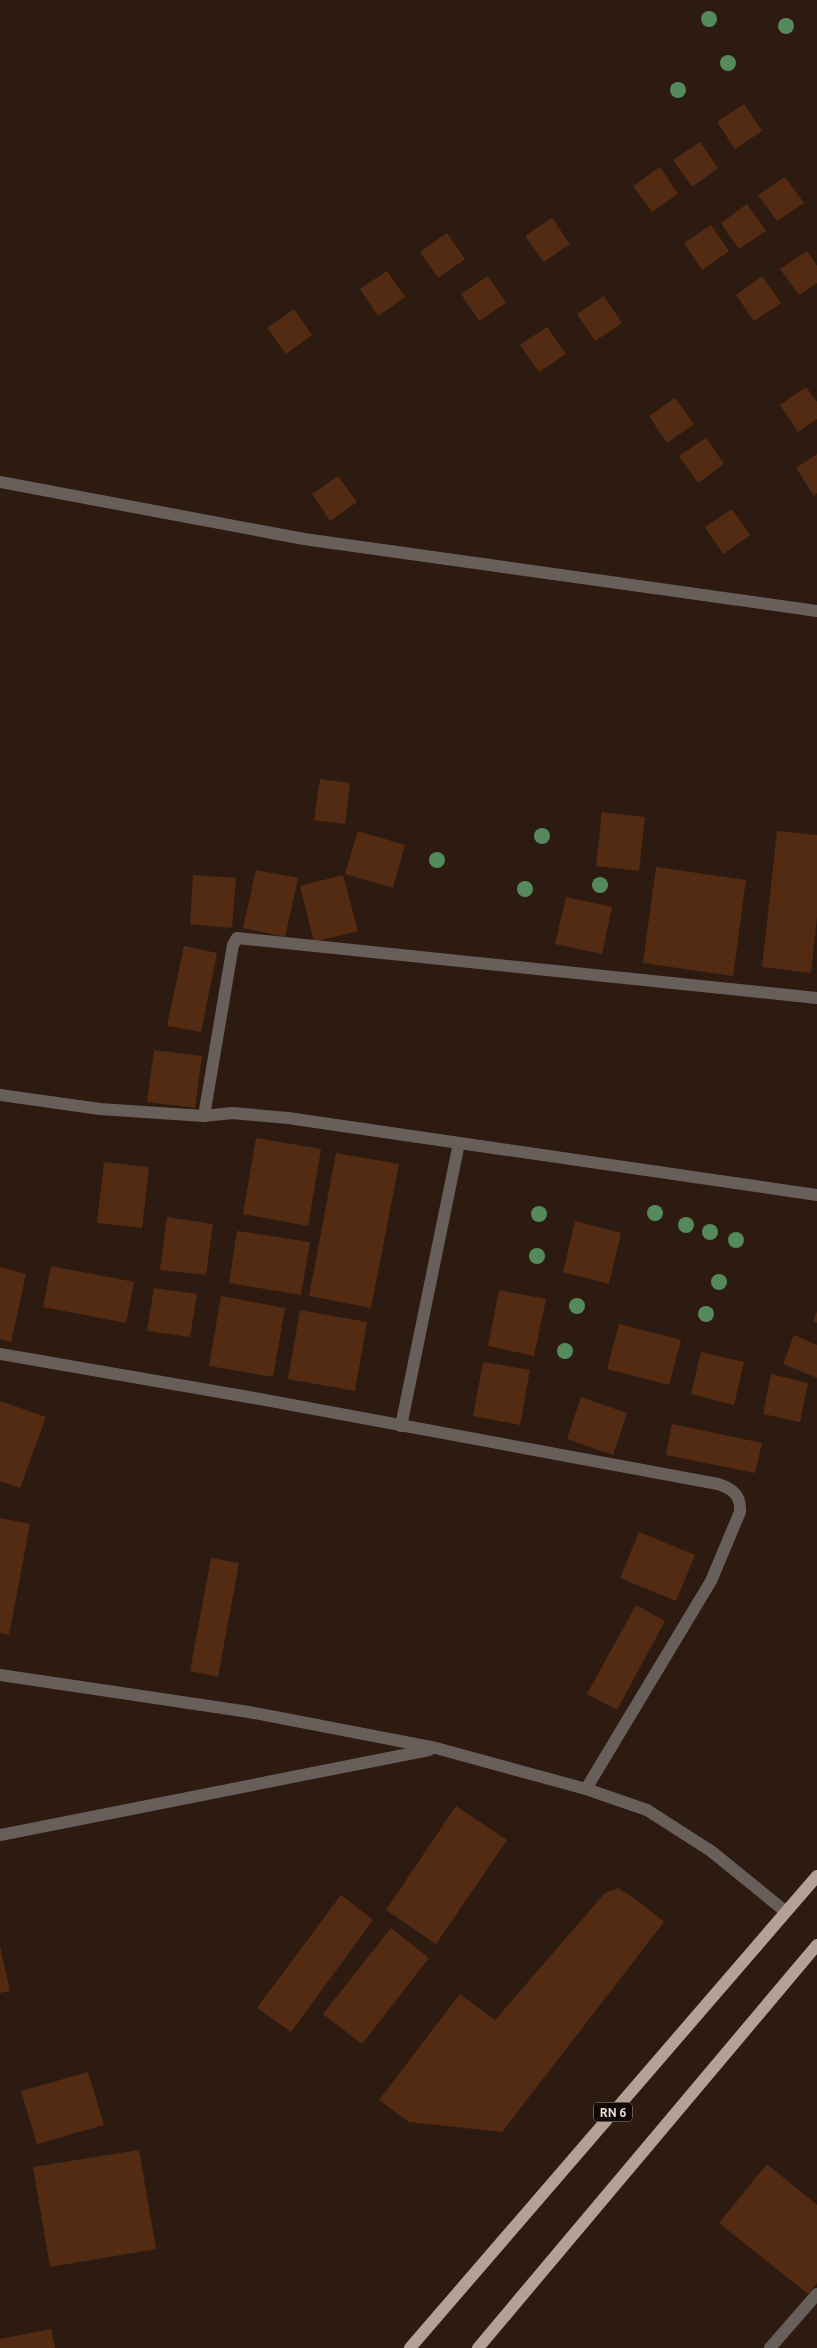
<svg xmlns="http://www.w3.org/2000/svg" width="817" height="2348" viewBox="0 0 817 2348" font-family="Ubuntu,sans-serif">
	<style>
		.building { fill: #532b12 }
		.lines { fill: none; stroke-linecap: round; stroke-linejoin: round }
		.minor { stroke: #695f5a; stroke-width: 12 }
		.major { stroke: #b4a094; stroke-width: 12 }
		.tree { fill: #558a5d }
		.labels { text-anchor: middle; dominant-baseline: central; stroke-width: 4; stroke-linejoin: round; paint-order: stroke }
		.shield { fill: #0f0804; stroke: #aa9f99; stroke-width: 1 }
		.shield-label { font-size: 12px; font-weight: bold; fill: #ede0d9 }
	</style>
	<rect width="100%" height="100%" fill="#2d1b11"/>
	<g class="building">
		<polygon points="744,104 762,131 735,149 717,122"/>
		<polygon points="700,142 718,168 692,187 673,160"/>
		<polygon points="660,167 678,194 652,212 633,186"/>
		<polygon points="785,177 804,203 777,221 758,195"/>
		<polygon points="747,204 766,231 739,249 721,223"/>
		<polygon points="552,218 570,244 544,262 525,236"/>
		<polygon points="711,225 729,251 702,270 684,243"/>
		<polygon points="447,233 465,259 438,278 420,252"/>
		<polygon points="807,251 817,266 817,283 799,295 780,269"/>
		<polygon points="387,271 405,297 378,316 360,289"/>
		<polygon points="488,276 506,303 479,321 461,294"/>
		<polygon points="762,276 781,303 754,321 736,295"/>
		<polygon points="604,296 622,323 595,341 577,314"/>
		<polygon points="294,309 312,335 286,354 267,328"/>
		<polygon points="547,327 566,354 539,372 520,345"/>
		<polygon points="806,387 817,402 817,419 798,432 780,405"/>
		<polygon points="675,398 694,424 667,443 649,416"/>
		<polygon points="706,438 724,464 698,483 679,456"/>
		<polygon points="817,454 817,493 814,496 796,468"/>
		<polygon points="338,476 357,502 330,521 312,494"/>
		<polygon points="732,509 750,535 723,554 705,527"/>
		<polygon points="320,779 350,783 345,824 314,820"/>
		<polygon points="602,812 645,817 639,871 596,866"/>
		<polygon points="358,831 405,845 393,888 345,874"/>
		<polygon points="777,831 817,835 817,917 811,973 762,967"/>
		<polygon points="656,867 746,880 733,976 643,963"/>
		<polygon points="256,870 298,878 285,937 243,928"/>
		<polygon points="193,875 236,878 232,928 190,924"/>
		<polygon points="343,875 358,931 314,942 300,886"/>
		<polygon points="566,897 612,907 602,954 555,944"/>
		<polygon points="184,946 217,953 201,1032 167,1026"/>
		<polygon points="154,1050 202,1056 195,1108 147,1102"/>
		<polygon points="256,1138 321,1149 308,1226 243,1214"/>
		<polygon points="336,1153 399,1164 371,1308 309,1296"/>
		<polygon points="104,1162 149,1167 142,1228 97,1223"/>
		<polygon points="167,1217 213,1224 206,1275 160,1270"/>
		<polygon points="575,1221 621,1233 609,1284 563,1272"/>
		<polygon points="237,1231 310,1242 301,1295 229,1283"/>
		<polygon points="51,1266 134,1282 126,1323 43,1307"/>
		<polygon points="0,1267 26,1274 11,1342 0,1339"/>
		<polygon points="154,1288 197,1294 190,1337 147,1331"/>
		<polygon points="499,1290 546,1299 534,1356 488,1346"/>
		<polygon points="221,1296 285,1308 273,1377 209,1366"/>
		<polygon points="300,1310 367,1322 355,1391 288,1379"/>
		<polygon points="817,1311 817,1323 813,1322"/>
		<polygon points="619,1324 681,1340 669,1385 607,1369"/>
		<polygon points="794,1335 817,1345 817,1378 783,1364"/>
		<polygon points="701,1352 744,1362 734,1405 691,1394"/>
		<polygon points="483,1362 530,1370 520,1425 473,1416"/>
		<polygon points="771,1374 808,1383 800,1422 763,1414"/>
		<polygon points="581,1397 627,1413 613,1455 567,1439"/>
		<polygon points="0,1401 46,1417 20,1488 0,1481"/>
		<polygon points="672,1424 762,1443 755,1473 666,1455"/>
		<polygon points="0,1518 30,1524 9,1635 0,1633"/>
		<polygon points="639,1532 695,1555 676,1601 620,1578"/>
		<polygon points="211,1558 239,1563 218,1677 190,1671"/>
		<polygon points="636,1605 665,1621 617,1710 587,1694"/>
		<polygon points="456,1806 507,1840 436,1944 386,1910"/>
		<polygon points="618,1888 637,1900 664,1922 502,2132 409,2122 379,2100 460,1994 495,2020 605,1893"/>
		<polygon points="341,1895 373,1920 291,2032 257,2008"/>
		<polygon points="391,1928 429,1958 362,2044 323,2014"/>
		<polygon points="0,1946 10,1991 0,1993"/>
		<polygon points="88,2072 104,2125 37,2144 21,2091"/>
		<polygon points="139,2150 156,2249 50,2267 33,2167"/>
		<polygon points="767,2164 817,2205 817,2283 808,2294 719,2223"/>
		<polygon points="51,2329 55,2348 0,2348 0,2339"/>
	</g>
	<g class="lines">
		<g class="minor">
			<polyline points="0,482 304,539 817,611"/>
			<polyline points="0,1095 100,1109 204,1116 232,1113 288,1118 817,1195"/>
			<polyline points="204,1116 233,945 237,938 817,998"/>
			<path d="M 0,1354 L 254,1398 L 718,1484 C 733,1489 741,1495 740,1512 L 711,1581 L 586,1789"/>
			<polyline points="401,1426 459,1143"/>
			<polyline points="0,1675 249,1712 436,1748 586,1789 647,1810 711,1851 786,1912"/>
			<polyline points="0,1835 429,1750"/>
			<polyline points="770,2348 817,2294"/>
		</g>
		<g class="major">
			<polyline points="410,2348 817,1876"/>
			<polyline points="478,2348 817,1945"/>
		</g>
	</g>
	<g class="tree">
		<circle cx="709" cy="19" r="8"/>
		<circle cx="786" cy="26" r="8"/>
		<circle cx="728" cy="63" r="8"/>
		<circle cx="678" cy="90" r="8"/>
		<circle cx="542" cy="836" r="8"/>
		<circle cx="437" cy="860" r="8"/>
		<circle cx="600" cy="885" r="8"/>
		<circle cx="525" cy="889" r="8"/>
		<circle cx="655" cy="1213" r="8"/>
		<circle cx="539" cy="1214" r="8"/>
		<circle cx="686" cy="1225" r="8"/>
		<circle cx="710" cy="1232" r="8"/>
		<circle cx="736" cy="1240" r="8"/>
		<circle cx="537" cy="1256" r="8"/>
		<circle cx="719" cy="1282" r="8"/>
		<circle cx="577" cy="1306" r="8"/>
		<circle cx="706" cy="1314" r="8"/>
		<circle cx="565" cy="1351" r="8"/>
	</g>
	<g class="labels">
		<rect class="shield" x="594" y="2102.5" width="38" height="19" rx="4"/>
		<g class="shield-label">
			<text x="613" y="2112">RN 6</text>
		</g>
	</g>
</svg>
